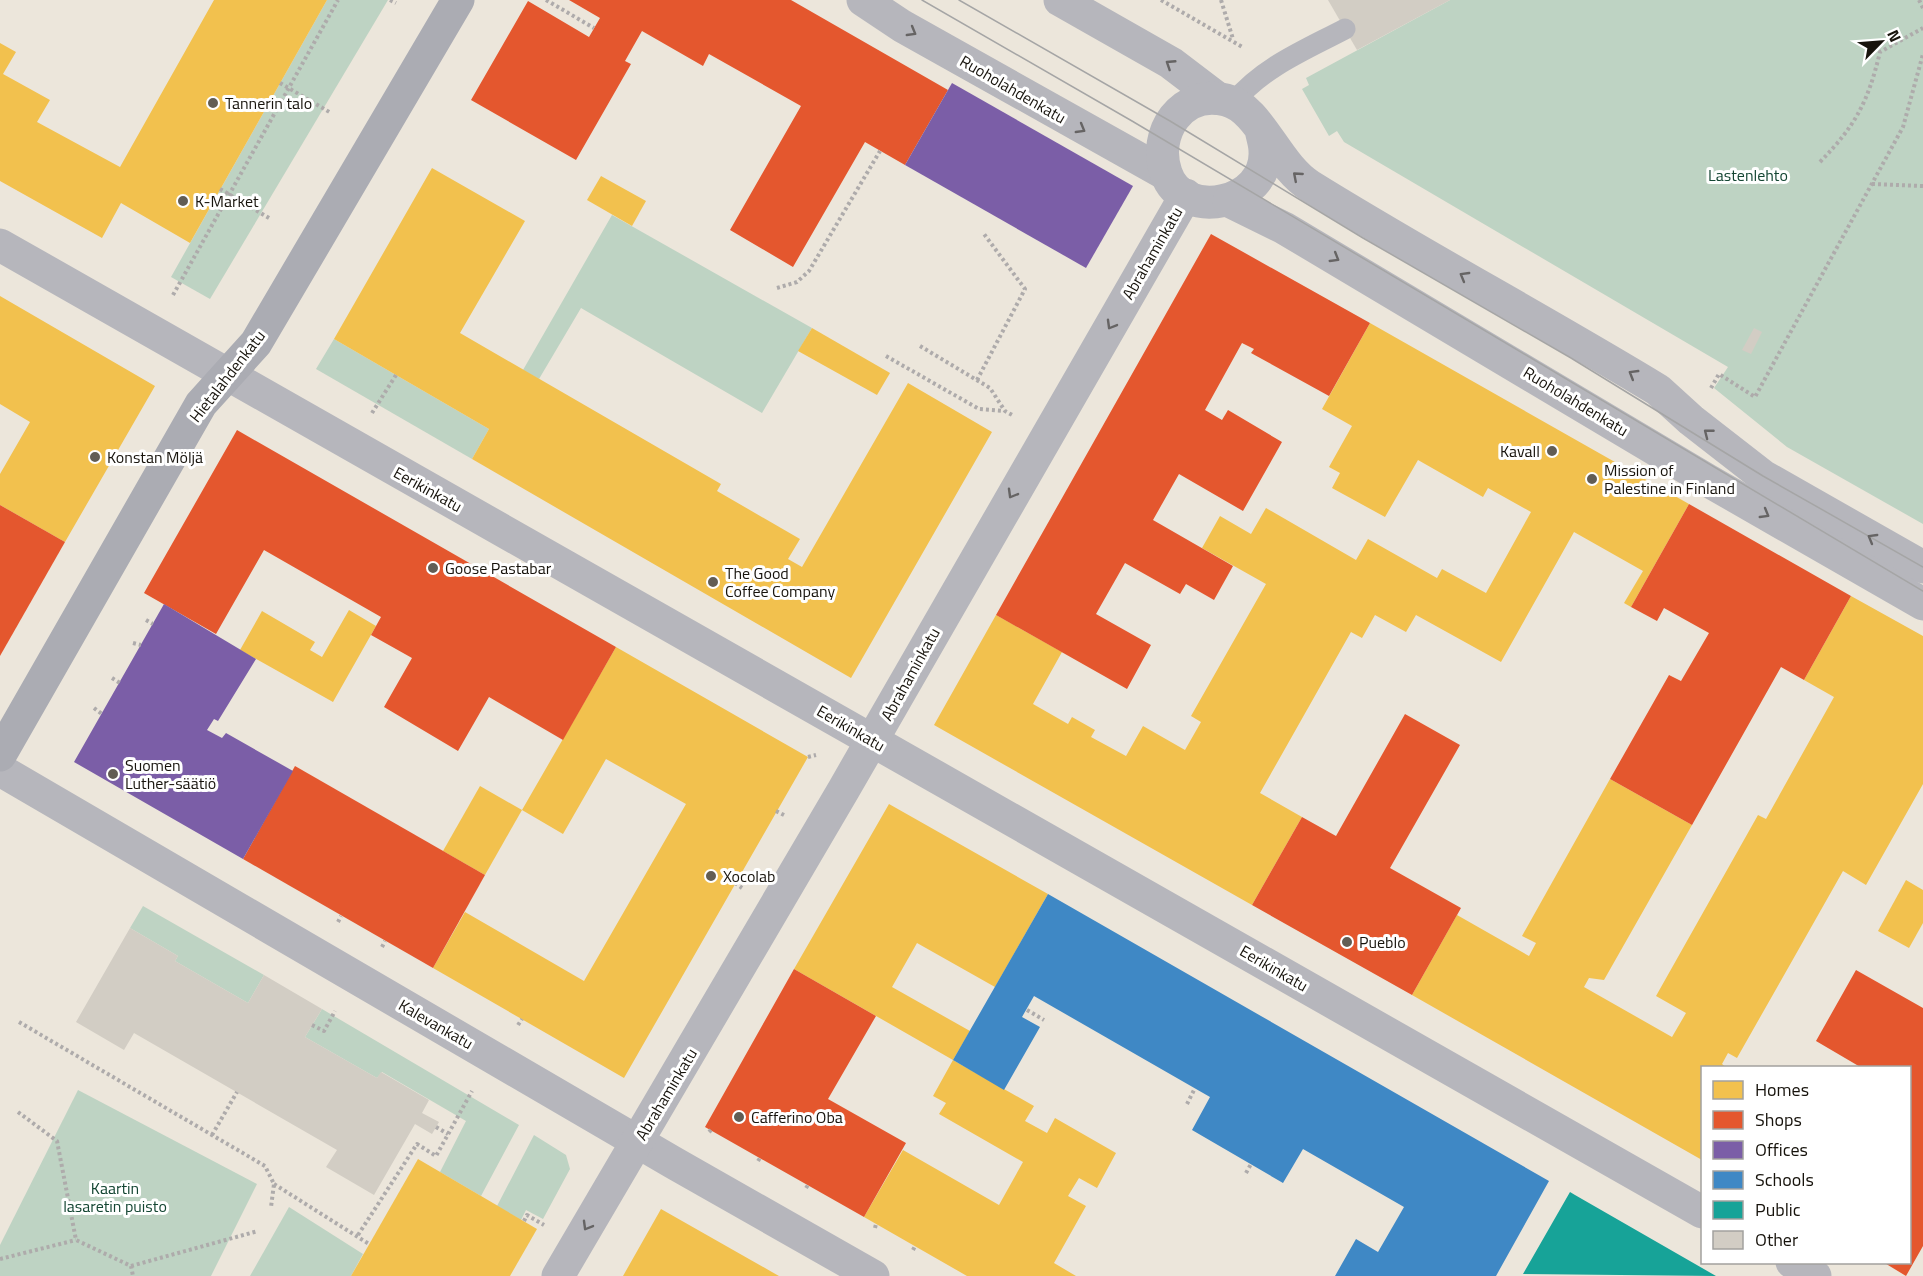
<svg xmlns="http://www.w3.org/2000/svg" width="1923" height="1276" viewBox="0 0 1923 1276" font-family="'Titillium Web',sans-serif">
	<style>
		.green { fill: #bed3c3 }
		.homes { fill: #f2c14e }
		.shops { fill: #e4572e }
		.offices { fill: #7b5ea7 }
		.schools { fill: #3f88c5 }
		.public { fill: #17a398 }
		.building { fill: #d2cdc4 }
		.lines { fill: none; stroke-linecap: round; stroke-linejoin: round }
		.path { stroke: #aeabab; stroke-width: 4; stroke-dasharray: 3 3; stroke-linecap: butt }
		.service { stroke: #b6b6bc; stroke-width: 21 }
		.minor { stroke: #b6b6bc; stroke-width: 33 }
		.tertiary { stroke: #b6b6bc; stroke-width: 33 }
		.secondary { stroke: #abacb3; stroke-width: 33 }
		.tram { stroke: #a5a5a5; stroke-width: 1.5 }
		.oneway { stroke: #666464 }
		.poi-dot { fill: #625d54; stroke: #fff; stroke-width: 2 }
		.labels { text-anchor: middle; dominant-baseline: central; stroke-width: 6; stroke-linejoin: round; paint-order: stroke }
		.street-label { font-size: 16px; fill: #17130c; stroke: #fff }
		.poi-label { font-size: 16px; fill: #17130c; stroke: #fff; text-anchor: start }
		.park-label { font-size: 16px; fill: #134532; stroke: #fff }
	</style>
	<rect width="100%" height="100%" fill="#ece6db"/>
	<g class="green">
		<polygon points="327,0 388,0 210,299 171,277"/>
		<polygon points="1450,0 1923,0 1923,524 1787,447 1714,388 1728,367 1344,142 1337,131 1329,136 1302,89 1309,85 1306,78"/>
		<polygon points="612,215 812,328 762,413 581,308 539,379 523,370"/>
		<polygon points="334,339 489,429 472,459 316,369"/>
		<polygon points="143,906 264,975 248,1003 175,961 178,956 130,928"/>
		<polygon points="322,1009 519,1125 481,1196 440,1172 466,1121 382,1072 377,1078 305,1037"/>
		<polygon points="78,1090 257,1184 211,1276 0,1276 0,1245"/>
		<polygon points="534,1135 566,1155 570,1169 543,1219 526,1210 521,1220 497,1206"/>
		<polygon points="289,1207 363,1254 351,1276 250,1276"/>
	</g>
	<g class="homes">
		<polygon points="214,0 327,0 190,243 121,203 102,238 0,181 0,43 16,52 3,74 50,100 37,122 120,167"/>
		<polygon points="432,168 525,221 460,333 721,484 717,491 800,539 788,559 802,567 908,383 992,432 851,678 472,459 489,429 334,339"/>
		<polygon points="601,176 646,201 632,226 587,200"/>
		<polygon points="0,296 155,386 65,542 0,505 0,474 30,422 0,404"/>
		<polygon points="1370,323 1689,504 1631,607 1624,603 1643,571 1574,532 1501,662 1416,615 1406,632 1375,615 1362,638 1351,632 1260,793 1302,817 1252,905 934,725 996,615 1062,652 1033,704 1068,724 1072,717 1095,730 1091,737 1126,756 1143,726 1185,750 1201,722 1191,716 1266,584 1202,548 1220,516 1251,534 1266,508 1356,560 1368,539 1437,578 1442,569 1486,593 1531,512 1488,488 1483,497 1418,460 1385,517 1332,488 1340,473 1329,467 1352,426 1322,409"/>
		<polygon points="812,328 890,373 877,395 798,351"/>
		<polygon points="1851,596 1923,636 1923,784 1866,885 1843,871 1737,1058 1728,1053 1722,1064 1727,1068 1702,1068 1702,1160 1412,995 1457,915 1529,956 1536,943 1522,936 1610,779 1692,825 1604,980 1589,978 1584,987 1672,1037 1686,1013 1656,996 1758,815 1766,819 1834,697 1804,680"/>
		<polygon points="349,610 376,626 333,702 240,650 262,611 315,642 310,650 322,657"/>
		<polygon points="616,647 808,757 624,1078 433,968 465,912 584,981 686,804 606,759 563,834 522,810"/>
		<polygon points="480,786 522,810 485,875 443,851"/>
		<polygon points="889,804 1048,894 995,987 917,943 892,987 970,1031 953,1060 794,969"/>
		<polygon points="1906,880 1923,890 1923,923 1909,948 1878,931"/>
		<polygon points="953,1060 1034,1106 1025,1121 1047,1133 1055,1118 1116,1153 1097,1188 1079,1178 1068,1196 1086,1206 1054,1263 1076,1276 967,1276 864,1217 903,1150 999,1205 1023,1162 939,1114 946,1103 933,1096"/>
		<polygon points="418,1159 537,1229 510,1276 351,1276"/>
		<polygon points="661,1209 749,1259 779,1276 623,1276"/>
	</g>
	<g class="shops">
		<polygon points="569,0 791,0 948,90 905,165 865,142 793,267 730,230 801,106 709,54 703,66 642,31 625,61 631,64 576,160 471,100 528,1 589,37 600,18"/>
		<polygon points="1211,234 1370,323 1329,396 1251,353 1254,349 1242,343 1205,410 1222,420 1228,410 1282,442 1243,511 1179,474 1153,520 1233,566 1214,600 1186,584 1180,594 1125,563 1096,614 1151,645 1127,689 996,615"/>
		<polygon points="237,430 616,647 563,740 489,697 458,751 384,707 412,658 371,635 381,617 264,550 216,634 144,593"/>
		<polygon points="1689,504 1851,596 1804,680 1781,667 1692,825 1610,779 1669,675 1681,681 1709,633 1664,608 1657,621 1631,607"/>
		<polygon points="0,505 65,542 0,656"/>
		<polygon points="1405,714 1460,745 1390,868 1461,908 1412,995 1252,905 1302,817 1336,836"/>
		<polygon points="295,766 485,875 433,968 243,859"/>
		<polygon points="794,969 876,1016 828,1099 906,1143 864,1217 705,1127"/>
		<polygon points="1856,970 1923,1008 1923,1246 1906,1276 1883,1262 1910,1262 1910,1068 1862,1068 1816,1041"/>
	</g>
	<g class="offices">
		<polygon points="952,83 1133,186 1086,268 905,165"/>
		<polygon points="164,604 256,659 218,721 214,719 207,730 222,738 226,733 293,771 243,859 74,762"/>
	</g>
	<polygon class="schools" points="1048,894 1549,1181 1496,1276 1335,1276 1356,1239 1378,1252 1404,1207 1303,1149 1283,1183 1192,1130 1210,1097 1034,996 1022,1017 1040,1027 1004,1090 953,1060"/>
	<polygon class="public" points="1570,1192 1575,1195 1716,1276 1523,1274"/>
	<g class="building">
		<polygon points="1328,0 1450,0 1357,50"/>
		<polygon points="1754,328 1762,332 1751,354 1742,350"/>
		<polygon points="130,928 178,956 175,961 248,1003 264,975 322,1009 305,1037 377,1078 381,1072 429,1100 422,1113 439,1122 432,1134 415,1124 374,1195 326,1167 337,1150 134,1033 124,1050 76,1022"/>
	</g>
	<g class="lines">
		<g class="path">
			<polyline points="390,0 396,3"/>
			<polyline points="546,0 594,28"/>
			<polyline points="1161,0 1244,48"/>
			<polyline points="1221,0 1233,39"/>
			<polyline points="1919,0 1923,8"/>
			<polyline points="280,83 331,113"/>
			<path d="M 1820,162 C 1856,125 1868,102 1880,52 L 1923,28"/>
			<polyline points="1872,184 1923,186"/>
			<polyline points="220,189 269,218"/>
			<polyline points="777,288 797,282 809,271 880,151"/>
			<polyline points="173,295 338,0"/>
			<polyline points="920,346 990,388 1005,411 1014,416"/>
			<polyline points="886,356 979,409 1004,411"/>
			<polyline points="977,380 1025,289 984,234"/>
			<polyline points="1711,388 1719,374 1755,397 1903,127 1923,54"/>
			<polyline points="372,413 396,375"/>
			<polyline points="146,620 153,624"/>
			<polyline points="133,643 141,645"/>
			<polyline points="112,678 120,683"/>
			<polyline points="94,708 102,714"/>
			<polyline points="808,757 816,755"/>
			<polyline points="776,811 784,815"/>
			<polyline points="735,883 742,888"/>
			<polyline points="338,922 341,916"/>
			<polyline points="382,947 385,941"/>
			<polyline points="1027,1010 1044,1020"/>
			<polyline points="19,1022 265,1166 274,1184 271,1207"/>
			<polyline points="312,1025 324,1031 335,1011"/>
			<polyline points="518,1025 522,1019"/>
			<polyline points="1187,1104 1195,1088"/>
			<polyline points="18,1112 57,1141 76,1240 131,1266 133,1276"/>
			<polyline points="436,1127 448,1134"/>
			<polyline points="709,1132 711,1130"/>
			<polyline points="212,1135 237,1092"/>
			<polyline points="758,1161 760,1158"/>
			<polyline points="1246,1173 1251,1164"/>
			<polyline points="274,1184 369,1244"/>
			<polyline points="806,1188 808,1185"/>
			<polyline points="524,1221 527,1215 544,1225"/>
			<polyline points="875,1228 876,1224"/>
			<polyline points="358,1235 417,1144 436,1156 472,1091"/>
			<polyline points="913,1250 915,1246"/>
			<polyline points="0,1259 76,1240"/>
			<polyline points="131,1266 258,1231"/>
		</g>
		<path class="service" d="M 1234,102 C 1263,67 1305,50 1345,29"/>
		<g class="minor">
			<polyline points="0,245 1702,1212"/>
			<polyline points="0,770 674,1163 873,1276"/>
			<polyline points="1792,1262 1815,1276"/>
			<polyline points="558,1276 844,789 1186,195"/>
		</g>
		<g class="tertiary">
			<polyline points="863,0 902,26 1166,174"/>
			<polyline points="1060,0 1171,63 1217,98"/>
			<path d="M 1261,129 C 1262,136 1265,144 1265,151 C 1268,204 1183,223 1166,173 C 1152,133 1182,89 1226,100 C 1260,108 1276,165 1310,186 C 1424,257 1543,320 1658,390 L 1691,420 L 1763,476 L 1923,567"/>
			<polyline points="1229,201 1284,228 1707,480 1923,604"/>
		</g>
		<polyline class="secondary" points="0,755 201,404 256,343 458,0"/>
		<g class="tram">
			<polyline points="922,0 1132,121 1923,591"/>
			<polyline points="959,0 1170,121 1363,238 1571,358 1763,476 1923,567"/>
		</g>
	</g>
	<defs><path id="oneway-chevron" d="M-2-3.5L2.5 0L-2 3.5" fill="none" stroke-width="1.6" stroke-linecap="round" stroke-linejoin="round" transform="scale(1.5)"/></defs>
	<g class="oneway">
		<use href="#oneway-chevron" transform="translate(912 32) rotate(30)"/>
		<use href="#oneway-chevron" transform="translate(1170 64) rotate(-147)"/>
		<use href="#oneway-chevron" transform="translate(1081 129) rotate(30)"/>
		<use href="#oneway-chevron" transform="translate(1297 176) rotate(-139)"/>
		<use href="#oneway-chevron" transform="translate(1335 258) rotate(31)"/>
		<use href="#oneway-chevron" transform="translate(1464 276) rotate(-150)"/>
		<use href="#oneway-chevron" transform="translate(1111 325) rotate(120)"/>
		<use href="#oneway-chevron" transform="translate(1633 374) rotate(-149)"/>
		<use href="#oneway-chevron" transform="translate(1708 433) rotate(-142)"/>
		<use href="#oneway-chevron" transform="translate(1012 494) rotate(120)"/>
		<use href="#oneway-chevron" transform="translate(1765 514) rotate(30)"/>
		<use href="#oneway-chevron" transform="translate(1872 538) rotate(-150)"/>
		<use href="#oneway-chevron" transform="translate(587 1226) rotate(120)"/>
	</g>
	<g class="poi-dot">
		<circle cx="213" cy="103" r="6"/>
		<circle cx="183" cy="201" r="6"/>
		<circle cx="1552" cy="451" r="6"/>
		<circle cx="95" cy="457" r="6"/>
		<circle cx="1592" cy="479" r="6"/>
		<circle cx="433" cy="568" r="6"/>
		<circle cx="713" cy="582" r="6"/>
		<circle cx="113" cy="774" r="6"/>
		<circle cx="711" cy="876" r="6"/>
		<circle cx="1347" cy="942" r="6"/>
		<circle cx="739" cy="1117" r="6"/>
	</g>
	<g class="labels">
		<g class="street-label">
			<text transform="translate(1013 89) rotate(30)">Ruoholahdenkatu</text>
			<text transform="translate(1152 253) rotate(-60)">Abrahaminkatu</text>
			<text transform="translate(227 376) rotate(-52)">Hietalahdenkatu</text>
			<text transform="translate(1576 401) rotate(31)">Ruoholahdenkatu</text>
			<text transform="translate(428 489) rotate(29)">Eerikinkatu</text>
			<text transform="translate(910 674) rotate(-61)">Abrahaminkatu</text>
			<text transform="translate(851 728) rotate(30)">Eerikinkatu</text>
			<text transform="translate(1274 968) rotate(30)">Eerikinkatu</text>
			<text transform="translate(436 1024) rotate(30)">Kalevankatu</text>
			<text transform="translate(666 1094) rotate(-59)">Abrahaminkatu</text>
		</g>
		<g class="poi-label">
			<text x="225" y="103">Tannerin talo</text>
			<text x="195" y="201">K-Market</text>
			<text x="1540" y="451" text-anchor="end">Kavall</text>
			<text x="107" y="457">Konstan Möljä</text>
			<text x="1604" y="470">Mission of<tspan x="1604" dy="18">Palestine in Finland</tspan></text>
			<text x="445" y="568">Goose Pastabar</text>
			<text x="725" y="573">The Good<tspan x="725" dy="18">Coffee Company</tspan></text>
			<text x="125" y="765">Suomen<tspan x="125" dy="18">Luther-säätiö</tspan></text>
			<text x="723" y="876">Xocolab</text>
			<text x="1359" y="942">Pueblo</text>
			<text x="751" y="1117">Cafferino Oba</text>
		</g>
		<g class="park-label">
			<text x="1748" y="175">Lastenlehto</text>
			<text x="115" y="1188">Kaartin<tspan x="115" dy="18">lasaretin puisto</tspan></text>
		</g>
	</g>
	<rect x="1701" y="1066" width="210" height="198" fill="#ffffff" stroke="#a2a19e" stroke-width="1.5"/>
	<rect x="1713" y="1081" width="30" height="18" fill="#f2c14e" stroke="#a2a19e" stroke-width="1.5"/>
	<text x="1755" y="1096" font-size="18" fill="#17130c">Homes</text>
	<rect x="1713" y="1111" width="30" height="18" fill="#e4572e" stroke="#a2a19e" stroke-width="1.5"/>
	<text x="1755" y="1126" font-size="18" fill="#17130c">Shops</text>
	<rect x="1713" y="1141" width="30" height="18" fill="#7b5ea7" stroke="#a2a19e" stroke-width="1.5"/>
	<text x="1755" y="1156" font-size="18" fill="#17130c">Offices</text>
	<rect x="1713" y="1171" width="30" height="18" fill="#3f88c5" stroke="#a2a19e" stroke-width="1.5"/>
	<text x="1755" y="1186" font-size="18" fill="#17130c">Schools</text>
	<rect x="1713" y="1201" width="30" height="18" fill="#17a398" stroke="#a2a19e" stroke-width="1.5"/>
	<text x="1755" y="1216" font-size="18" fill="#17130c">Public</text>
	<rect x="1713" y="1231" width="30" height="18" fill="#d2cdc4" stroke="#a2a19e" stroke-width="1.5"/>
	<text x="1755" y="1246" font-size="18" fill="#17130c">Other</text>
	<g transform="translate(1881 42) rotate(65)" stroke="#ffffff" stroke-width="4.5" paint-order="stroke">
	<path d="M0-4.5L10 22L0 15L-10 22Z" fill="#17130c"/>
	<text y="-9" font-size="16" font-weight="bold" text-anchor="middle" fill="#17130c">N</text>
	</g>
</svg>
